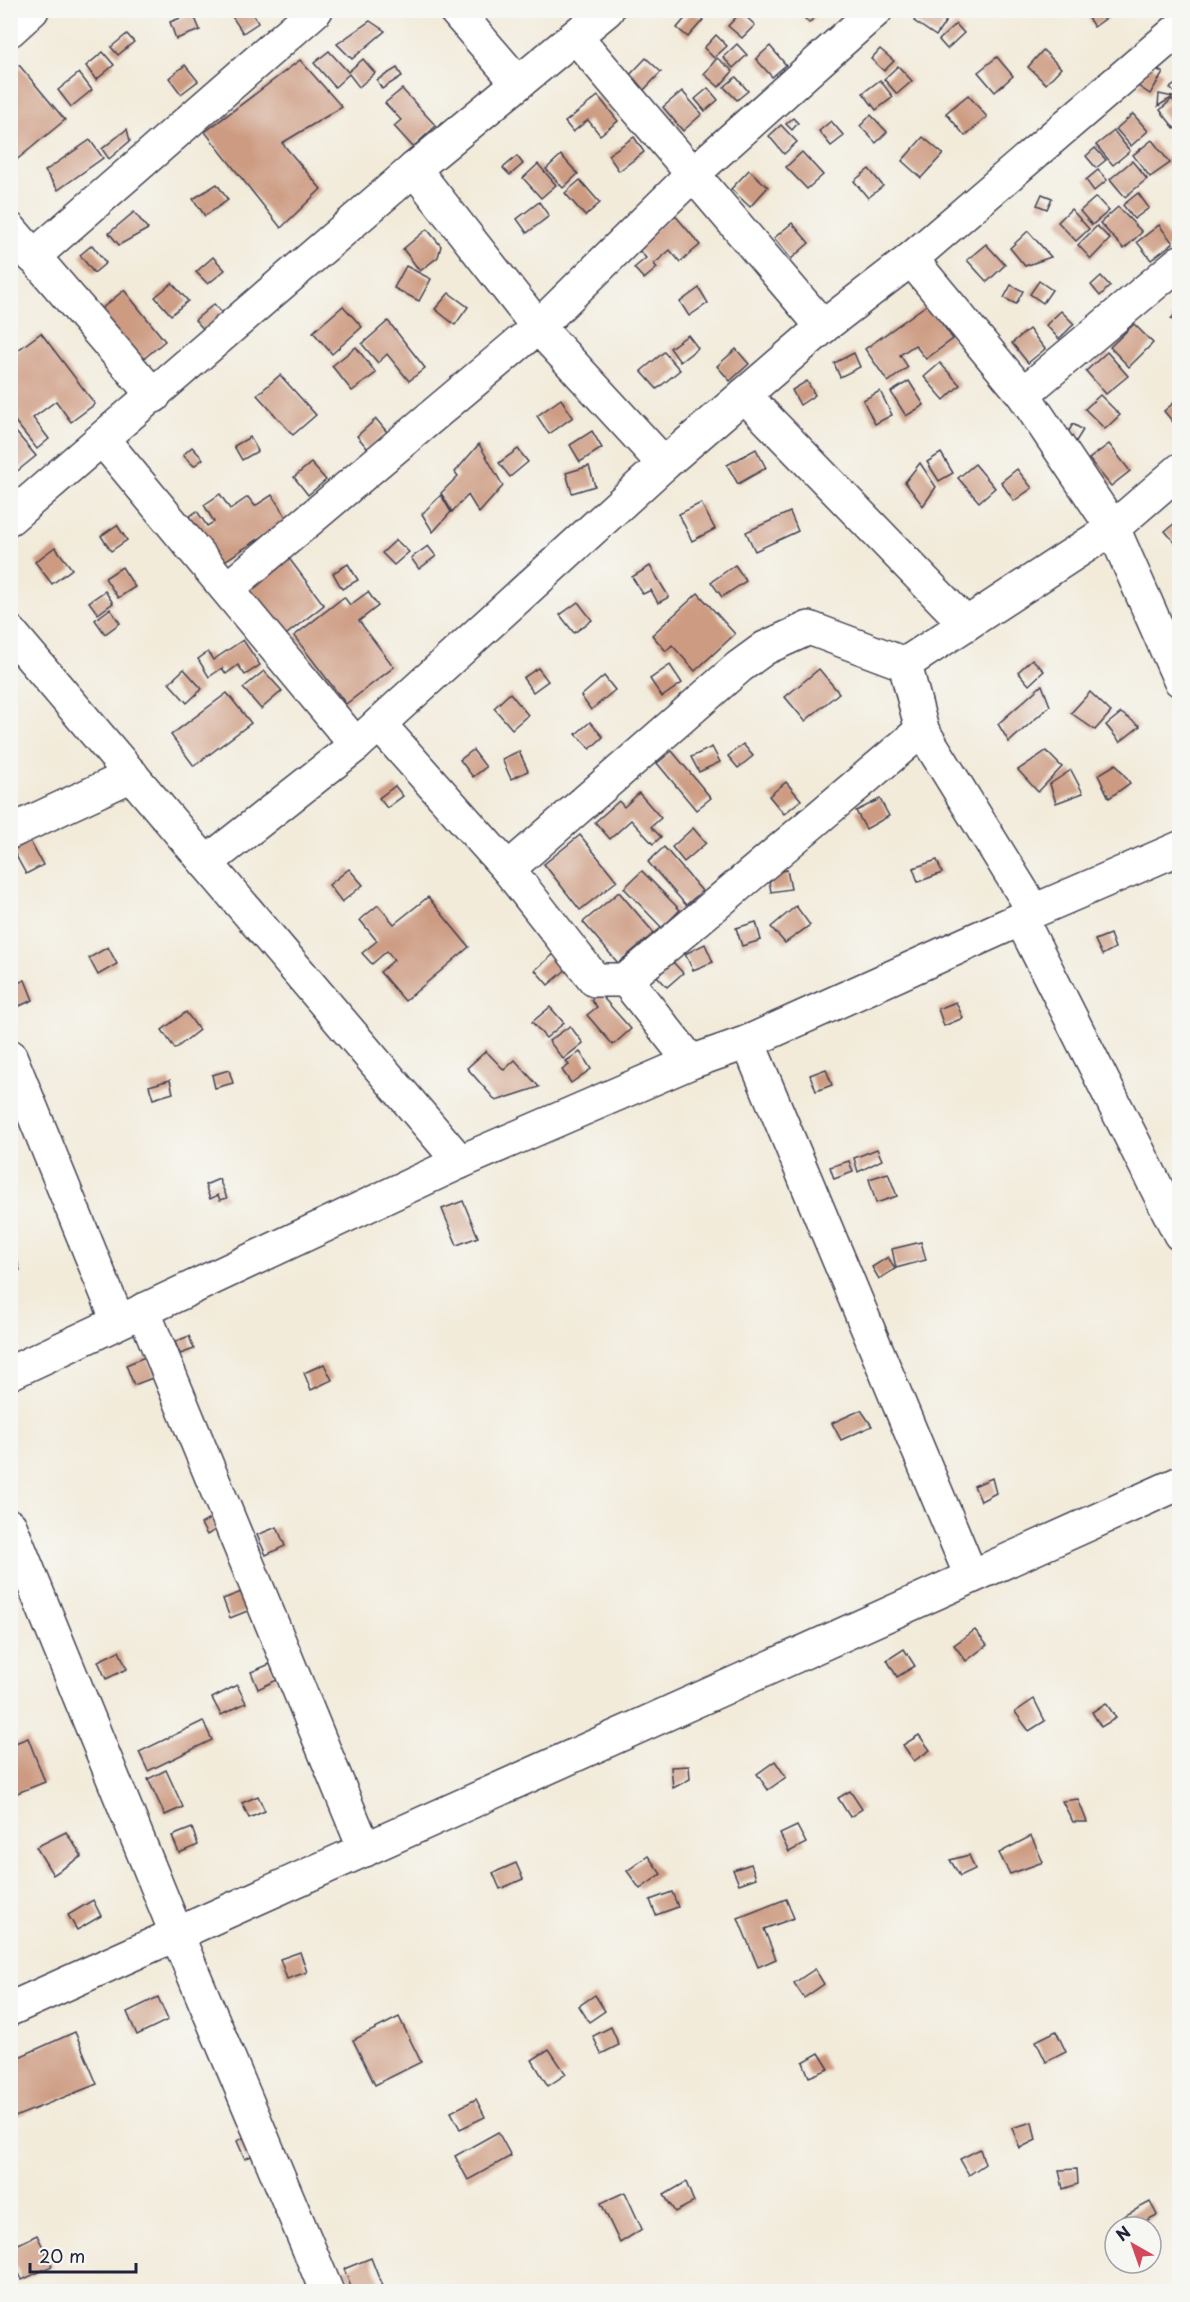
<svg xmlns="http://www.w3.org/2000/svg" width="1190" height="2302" viewBox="0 0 1190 2302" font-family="'Playpen Sans',sans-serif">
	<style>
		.building { fill: #cd9b82 }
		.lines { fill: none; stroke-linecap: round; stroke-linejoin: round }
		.minor-casing { stroke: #414053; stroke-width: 36 }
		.tertiary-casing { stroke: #414053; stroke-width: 36 }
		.minor { stroke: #fff; stroke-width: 33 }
		.tertiary { stroke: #fff; stroke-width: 33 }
	</style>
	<rect width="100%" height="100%" fill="#f6f6f2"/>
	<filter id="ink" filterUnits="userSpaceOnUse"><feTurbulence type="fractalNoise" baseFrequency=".0167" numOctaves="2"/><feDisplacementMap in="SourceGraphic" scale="12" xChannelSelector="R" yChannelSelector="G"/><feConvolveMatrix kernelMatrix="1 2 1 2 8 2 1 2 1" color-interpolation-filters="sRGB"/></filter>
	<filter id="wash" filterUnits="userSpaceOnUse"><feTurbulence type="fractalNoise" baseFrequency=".008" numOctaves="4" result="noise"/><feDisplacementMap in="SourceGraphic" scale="24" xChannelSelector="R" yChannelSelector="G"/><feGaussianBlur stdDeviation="1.35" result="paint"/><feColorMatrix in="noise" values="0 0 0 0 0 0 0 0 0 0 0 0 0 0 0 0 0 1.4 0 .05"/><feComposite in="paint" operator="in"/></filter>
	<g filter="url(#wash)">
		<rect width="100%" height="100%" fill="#f2ebda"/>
		<g id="blocks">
			<g class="building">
				<polygon points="238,10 251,10 258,23 243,33 231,15"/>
				<polygon points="692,10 703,20 688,37 677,28"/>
				<polygon points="797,10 822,10 809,23"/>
				<polygon points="921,10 930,10 946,21 936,36 914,21"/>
				<polygon points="1083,10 1110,10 1112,14 1094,27"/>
				<polygon points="741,12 755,25 742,38 728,26"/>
				<polygon points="193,13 200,30 176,39 170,22"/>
				<polygon points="370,21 385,31 352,59 337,44"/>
				<polygon points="956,24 964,33 947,49 939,40"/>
				<polygon points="127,34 134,42 118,55 111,47"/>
				<polygon points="716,35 727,46 714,58 704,48"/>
				<polygon points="737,44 747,55 733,68 723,57"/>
				<polygon points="770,46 786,65 772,77 756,59"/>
				<polygon points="880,49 894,61 884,71 871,59"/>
				<polygon points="1043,50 1061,68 1046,84 1028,67"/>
				<polygon points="329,51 348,72 363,59 375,73 359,87 349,74 335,87 314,63"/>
				<polygon points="103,52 114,65 96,80 86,66"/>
				<polygon points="997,57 1013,76 995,92 978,72"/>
				<polygon points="646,58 661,72 642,92 627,78"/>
				<polygon points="717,58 733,71 719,87 704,74"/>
				<polygon points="300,60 342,107 282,143 321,189 281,228 205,132"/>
				<polygon points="19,65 65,120 14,162 10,157 10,72"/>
				<polygon points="185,65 198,81 181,94 169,78"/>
				<polygon points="1150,65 1163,73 1150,94 1138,86"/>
				<polygon points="898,66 912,81 897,94 884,79"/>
				<polygon points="397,68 402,76 382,89 377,80"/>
				<polygon points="79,73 92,90 71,107 58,90"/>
				<polygon points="736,77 748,91 737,100 724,87"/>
				<polygon points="880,80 893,97 876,110 863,93"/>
				<polygon points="1180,81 1180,100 1170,88"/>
				<polygon points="708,88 718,100 705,111 695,99"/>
				<polygon points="402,89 436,126 413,147 394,126 401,120 385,103"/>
				<polygon points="682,91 702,114 683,131 663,107"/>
				<polygon points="1159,94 1173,97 1158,106"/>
				<polygon points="968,95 987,117 965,136 946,113"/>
				<polygon points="598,96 618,121 600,135 588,120 573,132 565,122"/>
				<polygon points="1172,99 1180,109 1180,125 1175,129 1160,110"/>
				<polygon points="1133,114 1148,131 1131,146 1116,129"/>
				<polygon points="871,115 887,132 876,143 860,126"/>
				<polygon points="793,118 798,123 792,130 786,124"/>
				<polygon points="831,121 844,136 831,146 819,131"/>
				<polygon points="781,125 797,142 784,154 769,136"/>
				<polygon points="127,129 130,141 109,159 102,149"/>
				<polygon points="1114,131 1130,151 1113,165 1096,145"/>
				<polygon points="634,137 644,152 619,171 608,155"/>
				<polygon points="923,137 943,154 921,178 902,161"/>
				<polygon points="90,140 103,158 58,190 45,171"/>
				<polygon points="1152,140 1170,163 1150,177 1133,155"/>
				<polygon points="1095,148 1106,160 1096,168 1086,156"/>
				<polygon points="802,152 823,175 807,189 786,167"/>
				<polygon points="561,155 578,174 563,188 546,169"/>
				<polygon points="517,156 523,164 510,175 503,168"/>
				<polygon points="1180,157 1180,172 1177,173 1173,160"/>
				<polygon points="1132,161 1147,179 1125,197 1110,179"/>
				<polygon points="538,164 556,185 541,198 523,178"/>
				<polygon points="869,169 883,186 868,198 854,181"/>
				<polygon points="749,170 768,187 750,207 731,189"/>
				<polygon points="1098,170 1107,180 1094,191 1086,180"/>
				<polygon points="580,180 600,203 585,216 565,193"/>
				<polygon points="217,184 228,200 205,216 193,199"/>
				<polygon points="1138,193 1149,208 1134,219 1123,205"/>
				<polygon points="1042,194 1052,198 1047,209 1037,205"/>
				<polygon points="1096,197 1109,211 1092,225 1080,211"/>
				<polygon points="539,202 549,216 527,233 517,219"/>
				<polygon points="1118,207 1142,232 1124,249 1100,223"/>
				<polygon points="1071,209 1089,229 1076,241 1058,222"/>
				<polygon points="134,212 148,229 119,245 109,233"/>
				<polygon points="674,214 700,245 680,262 670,250 654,264 657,268 644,279 634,268 646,258 635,246"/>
				<polygon points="792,223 809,243 791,259 774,238"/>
				<polygon points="1159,225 1173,243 1151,260 1137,242"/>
				<polygon points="1097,226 1110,239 1091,259 1078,245"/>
				<polygon points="427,229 441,246 438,257 420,271 403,249"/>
				<polygon points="1028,231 1051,257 1025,266 1010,248"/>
				<polygon points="986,244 1005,265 987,282 967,260"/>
				<polygon points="92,245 106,263 94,273 80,255"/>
				<polygon points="213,257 225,270 208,284 196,272"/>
				<polygon points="406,266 431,279 419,301 394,288"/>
				<polygon points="1101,276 1110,286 1100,296 1091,285"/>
				<polygon points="1039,281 1052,290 1043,303 1030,294"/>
				<polygon points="172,283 188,301 171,315 155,297"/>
				<polygon points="1011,285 1023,291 1016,304 1004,298"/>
				<polygon points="699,288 708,303 689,316 680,302"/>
				<polygon points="124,290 165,341 135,366 94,315"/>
				<polygon points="449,293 468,307 455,325 435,309"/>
				<polygon points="214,304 228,320 210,336 195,320"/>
				<polygon points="928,304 953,339 926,359 915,345 900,355 908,367 888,382 865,349"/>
				<polygon points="343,306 362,327 332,354 313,332"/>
				<polygon points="1180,308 1180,326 1171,319"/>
				<polygon points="1061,311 1074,324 1059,339 1046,325"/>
				<polygon points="388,321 425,368 409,381 387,354 378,363 362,344"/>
				<polygon points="1134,324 1153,343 1129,367 1110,347"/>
				<polygon points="1029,329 1045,349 1028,363 1012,343"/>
				<polygon points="41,333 95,404 71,422 56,401 33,418 49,439 37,449 10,415 10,356"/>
				<polygon points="688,335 698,348 680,362 670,348"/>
				<polygon points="356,347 376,373 352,391 332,366"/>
				<polygon points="736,349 749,364 730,381 717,366"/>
				<polygon points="664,352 680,370 657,389 641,371"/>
				<polygon points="1107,352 1128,376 1106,394 1086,371"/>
				<polygon points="854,353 860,367 840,377 834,363"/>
				<polygon points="940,363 960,385 944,400 924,377"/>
				<polygon points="280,375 316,415 293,435 257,395"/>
				<polygon points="807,381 815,395 800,405 792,390"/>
				<polygon points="909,381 924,405 906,416 891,392"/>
				<polygon points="880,391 892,415 875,424 863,400"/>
				<polygon points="1100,395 1120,415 1105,429 1085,409"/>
				<polygon points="561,399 573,417 549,434 537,416"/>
				<polygon points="1176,401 1180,404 1180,417 1173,422 1164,411"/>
				<polygon points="376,419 387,432 368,449 357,436"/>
				<polygon points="1073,424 1083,430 1075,443 1065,437"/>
				<polygon points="10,425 36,456 10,477"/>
				<polygon points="592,431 602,448 580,462 570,445"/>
				<polygon points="250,437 258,451 242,460 234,446"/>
				<polygon points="479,444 503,486 479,513 468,495 452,512 441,493 458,476 455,472"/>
				<polygon points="1109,444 1130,471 1111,486 1089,459"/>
				<polygon points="192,447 203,459 194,466 183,455"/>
				<polygon points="518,449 528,462 510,477 499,463"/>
				<polygon points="756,449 766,468 738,484 727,465"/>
				<polygon points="941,453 953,473 939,481 927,462"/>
				<polygon points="311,463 326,480 308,495 294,477"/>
				<polygon points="920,463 936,487 923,506 905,482"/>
				<polygon points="975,464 995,488 979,502 958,478"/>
				<polygon points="589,466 595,486 572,493 566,473"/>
				<polygon points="1017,469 1032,488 1014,501 1001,482"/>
				<polygon points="220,494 230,509 248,497 255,506 272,495 288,520 217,566 186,519 197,511 207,526 214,522 204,505"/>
				<polygon points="441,495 451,512 433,532 422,514"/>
				<polygon points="701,503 715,529 692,541 679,514"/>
				<polygon points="790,512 798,531 755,551 746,532"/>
				<polygon points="1180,519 1180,549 1165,531"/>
				<polygon points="117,525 127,540 111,551 101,536"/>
				<polygon points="396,540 409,552 394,565 382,553"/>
				<polygon points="428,546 436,556 419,569 411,558"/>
				<polygon points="55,547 72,569 52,584 35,562"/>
				<polygon points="288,557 324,605 283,637 238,597"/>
				<polygon points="348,564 358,580 342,589 333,573"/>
				<polygon points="735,565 746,581 722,597 711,582"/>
				<polygon points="650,566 669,597 658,603 651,590 643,594 632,577"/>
				<polygon points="122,567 135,587 118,598 105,578"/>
				<polygon points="105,591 113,603 98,614 89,602"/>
				<polygon points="368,592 378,606 359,621 394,667 346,704 294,636 344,597 350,605"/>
				<polygon points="698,593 735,634 695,671 672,645 666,651 652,635"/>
				<polygon points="578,602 592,620 574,633 560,615"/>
				<polygon points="110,609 120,623 105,634 95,620"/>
				<polygon points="243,640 260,665 245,675 238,665 226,674 222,668 209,677 198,659 208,652 213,660"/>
				<polygon points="1032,659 1044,671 1029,685 1018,672"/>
				<polygon points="670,665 682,683 662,697 650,679"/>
				<polygon points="538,668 548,681 533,692 523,678"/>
				<polygon points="184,669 202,689 187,703 169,683"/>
				<polygon points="819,669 839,693 805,721 785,697"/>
				<polygon points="264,671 282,691 261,709 243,688"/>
				<polygon points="604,676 615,690 591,710 581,696"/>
				<polygon points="1042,685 1050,706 1009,742 998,724"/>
				<polygon points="1090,692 1111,712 1095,730 1071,713"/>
				<polygon points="227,693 251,723 194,766 171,735"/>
				<polygon points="510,693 528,715 512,729 494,708"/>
				<polygon points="1121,713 1140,726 1120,742 1106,725"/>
				<polygon points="590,722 603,737 590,749 576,734"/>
				<polygon points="743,744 753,756 738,768 728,756"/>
				<polygon points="712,747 720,762 699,772 691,757"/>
				<polygon points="473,750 486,767 473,777 460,760"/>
				<polygon points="519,751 528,771 511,779 502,759"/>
				<polygon points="672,751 711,798 696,810 657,763"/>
				<polygon points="1046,751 1062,767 1038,792 1018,770"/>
				<polygon points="1116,764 1130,783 1109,798 1098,775"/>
				<polygon points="1071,770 1083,793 1056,803 1050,784"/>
				<polygon points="786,782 801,800 784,814 769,796"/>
				<polygon points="395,786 403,796 387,808 379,798"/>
				<polygon points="639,793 661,818 651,827 661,837 653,844 631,820 610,839 595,822 619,801 624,807"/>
				<polygon points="880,799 889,816 866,829 856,811"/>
				<polygon points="693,828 706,843 684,862 672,847"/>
				<polygon points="580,835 617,881 580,910 544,864"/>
				<polygon points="30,841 43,865 26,874 13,850"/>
				<polygon points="664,847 702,891 686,905 648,862"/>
				<polygon points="937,860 942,873 918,882 913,868"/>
				<polygon points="349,869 363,885 342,902 329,885"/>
				<polygon points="787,870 791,889 771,892 768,874"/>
				<polygon points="642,871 680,910 662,928 624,888"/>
				<polygon points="619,892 654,933 618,963 583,922"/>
				<polygon points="428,897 469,947 405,1001 380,972 394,960 387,951 372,964 362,953 377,941 360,920 378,905 394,924"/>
				<polygon points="796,906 810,925 785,943 771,927"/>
				<polygon points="756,922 761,940 742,946 736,928"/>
				<polygon points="1110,934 1115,948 1102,955 1095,940"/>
				<polygon points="705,944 713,962 693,970 685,954"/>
				<polygon points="108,947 117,964 98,975 89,958"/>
				<polygon points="555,953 568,968 548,985 535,970"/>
				<polygon points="673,962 683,973 667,987 657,976"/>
				<polygon points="25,980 33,1000 10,1010 10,986"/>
				<polygon points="599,993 631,1029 613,1045 587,1015 597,1007 591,1000"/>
				<polygon points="956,1002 963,1018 944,1026 938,1009"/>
				<polygon points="550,1007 564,1023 546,1038 532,1022"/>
				<polygon points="186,1012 199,1030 175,1049 162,1030"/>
				<polygon points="570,1026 583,1043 563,1059 549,1041"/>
				<polygon points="486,1051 504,1070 515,1060 539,1087 496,1101 467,1068"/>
				<polygon points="580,1052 591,1069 571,1083 562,1070 569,1065 566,1061"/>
				<polygon points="826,1069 832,1085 816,1091 810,1075"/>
				<polygon points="229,1070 233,1083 215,1088 212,1075"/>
				<polygon points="170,1080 173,1093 153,1099 149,1086"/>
				<polygon points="877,1149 882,1160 858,1172 854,1158"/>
				<polygon points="849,1161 853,1172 834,1179 830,1167"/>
				<polygon points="888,1173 897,1196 876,1203 869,1179"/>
				<polygon points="219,1179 227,1198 220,1200 218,1195 210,1199 205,1185"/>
				<polygon points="463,1201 478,1237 457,1245 442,1209"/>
				<polygon points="921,1242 926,1260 896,1268 892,1249"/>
				<polygon points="12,1251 20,1270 10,1275 10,1252"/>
				<polygon points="888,1257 895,1269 879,1279 872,1267"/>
				<polygon points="189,1336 194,1349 180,1354 175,1342"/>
				<polygon points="147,1356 155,1377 134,1385 126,1365"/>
				<polygon points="324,1364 332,1380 311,1390 304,1373"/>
				<polygon points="861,1410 872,1426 841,1440 832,1423"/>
				<polygon points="992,1478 996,1493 981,1501 974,1486"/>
				<polygon points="211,1518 217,1529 207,1535 201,1524"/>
				<polygon points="277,1527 285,1546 266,1555 257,1535"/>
				<polygon points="244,1591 250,1610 230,1618 223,1599"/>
				<polygon points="975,1630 987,1645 966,1661 954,1645"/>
				<polygon points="904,1649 915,1666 897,1677 887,1660"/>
				<polygon points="119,1651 127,1669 106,1679 98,1661"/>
				<polygon points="270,1664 277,1680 258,1689 251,1672"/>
				<polygon points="237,1685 246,1703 221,1715 212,1698"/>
				<polygon points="1034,1699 1045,1721 1029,1731 1015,1712"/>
				<polygon points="1106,1703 1116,1718 1101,1727 1092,1712"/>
				<polygon points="203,1721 212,1740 148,1771 139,1752"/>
				<polygon points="919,1735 930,1750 914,1761 903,1745"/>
				<polygon points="28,1738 45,1782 10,1796 10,1745"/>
				<polygon points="775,1761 786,1777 768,1790 757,1774"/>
				<polygon points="689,1766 690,1779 673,1788 671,1767"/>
				<polygon points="166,1770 183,1807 165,1815 148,1779"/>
				<polygon points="850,1791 862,1809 850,1817 838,1798"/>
				<polygon points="258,1796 265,1811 249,1818 242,1803"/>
				<polygon points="1078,1799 1087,1822 1073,1822 1062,1801"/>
				<polygon points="797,1826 806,1843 789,1852 780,1834"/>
				<polygon points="192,1828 198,1845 179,1853 172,1836"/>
				<polygon points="66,1832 82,1856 53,1875 36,1847"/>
				<polygon points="1031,1836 1043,1862 1010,1874 999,1853"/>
				<polygon points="969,1855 975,1869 960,1876 950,1860"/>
				<polygon points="648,1856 661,1874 640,1889 627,1871"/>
				<polygon points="516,1863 523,1879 500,1889 493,1873"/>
				<polygon points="751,1864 756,1878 739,1884 733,1870"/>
				<polygon points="672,1892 678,1907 656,1915 650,1900"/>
				<polygon points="786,1899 794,1918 764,1929 776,1959 758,1967 738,1918"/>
				<polygon points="93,1900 101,1916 77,1930 68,1915"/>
				<polygon points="300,1952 307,1972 287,1979 280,1959"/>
				<polygon points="815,1969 824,1984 804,1998 794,1983"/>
				<polygon points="595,1995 605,2011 589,2022 579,2006"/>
				<polygon points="158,1997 168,2020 137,2035 127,2012"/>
				<polygon points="399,2017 421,2062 375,2085 353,2040"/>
				<polygon points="611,2027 619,2045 601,2054 593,2036"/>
				<polygon points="1056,2031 1066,2052 1046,2062 1036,2041"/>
				<polygon points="75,2032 97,2084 10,2119 10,2061"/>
				<polygon points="549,2049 566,2074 548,2086 532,2060"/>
				<polygon points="819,2053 829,2069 809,2077 803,2062"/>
				<polygon points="476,2099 485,2117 460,2129 451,2112"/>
				<polygon points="1032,2122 1036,2140 1020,2148 1012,2128"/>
				<polygon points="254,2132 262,2151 245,2159 237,2141"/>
				<polygon points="498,2132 511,2156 468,2180 455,2156"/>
				<polygon points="980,2149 985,2164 969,2175 960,2159"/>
				<polygon points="1077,2169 1078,2184 1063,2189 1059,2170"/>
				<polygon points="686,2182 694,2202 675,2212 664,2195"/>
				<polygon points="625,2192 642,2229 620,2243 601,2203"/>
				<polygon points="1150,2202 1157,2215 1134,2227 1126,2227 1122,2217"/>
				<polygon points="37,2235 52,2266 22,2280 10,2254 10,2248"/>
				<polygon points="371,2258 382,2286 368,2292 353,2292 344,2269"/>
			</g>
		</g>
	</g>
	<g filter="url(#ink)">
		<use href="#blocks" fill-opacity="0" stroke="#414053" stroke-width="1.5"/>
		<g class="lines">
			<defs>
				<g id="minor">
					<polyline points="455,10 518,83"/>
					<polyline points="10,30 32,10"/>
					<polyline points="576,37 823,327"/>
					<polyline points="414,169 538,327 664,464"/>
					<polyline points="10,229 154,396"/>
					<polyline points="33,257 316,10"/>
					<polyline points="911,259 1023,394 1180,262"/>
					<polyline points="1023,394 1113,528 1180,680"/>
					<polyline points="744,395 966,624"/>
					<polyline points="103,440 356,745"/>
					<polyline points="10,518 414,169 607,10"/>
					<polyline points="227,589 538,327 694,173 876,10"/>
					<polyline points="10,632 460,1162"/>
					<polyline points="905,664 1113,528 1180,470"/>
					<polyline points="379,724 508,869 595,980 626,980 922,730 1034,911"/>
					<polyline points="10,832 132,775"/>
					<polyline points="206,863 356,745 664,464 823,327 911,259 1180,28"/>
					<polyline points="508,869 739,667 765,648 809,628 905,664 922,730"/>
					<polyline points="1021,919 1180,1234"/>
					<polyline points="626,980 691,1062"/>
					<polyline points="748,1042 971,1576"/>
					<polyline points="10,1056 118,1321"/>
					<polyline points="143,1310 365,1850"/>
					<polyline points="10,1526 177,1935 327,2292"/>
					<polyline points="10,2009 1180,1483"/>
				</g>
				<polyline id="tertiary" points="10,1373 460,1162 691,1062 748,1042 1021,919 1034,911 1180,848"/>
			</defs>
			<use href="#minor" class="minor-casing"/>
			<use href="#tertiary" class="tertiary-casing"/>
			<use href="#minor" class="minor"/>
			<use href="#tertiary" class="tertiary"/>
		</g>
	</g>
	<rect width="1190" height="2302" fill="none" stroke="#f6f6f2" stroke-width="36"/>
	<g transform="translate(1133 2245) rotate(320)"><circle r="28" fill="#f6f6f2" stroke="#a1a1a9" stroke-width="1.5"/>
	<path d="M0-4.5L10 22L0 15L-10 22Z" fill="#d1495b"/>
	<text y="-9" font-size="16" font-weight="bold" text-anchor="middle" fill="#22223b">N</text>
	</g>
	<path d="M30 2263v9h106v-9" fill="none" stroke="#22223b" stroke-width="3"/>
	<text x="39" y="2263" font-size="18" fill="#22223b" stroke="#f6f6f2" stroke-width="4.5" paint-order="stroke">20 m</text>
</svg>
